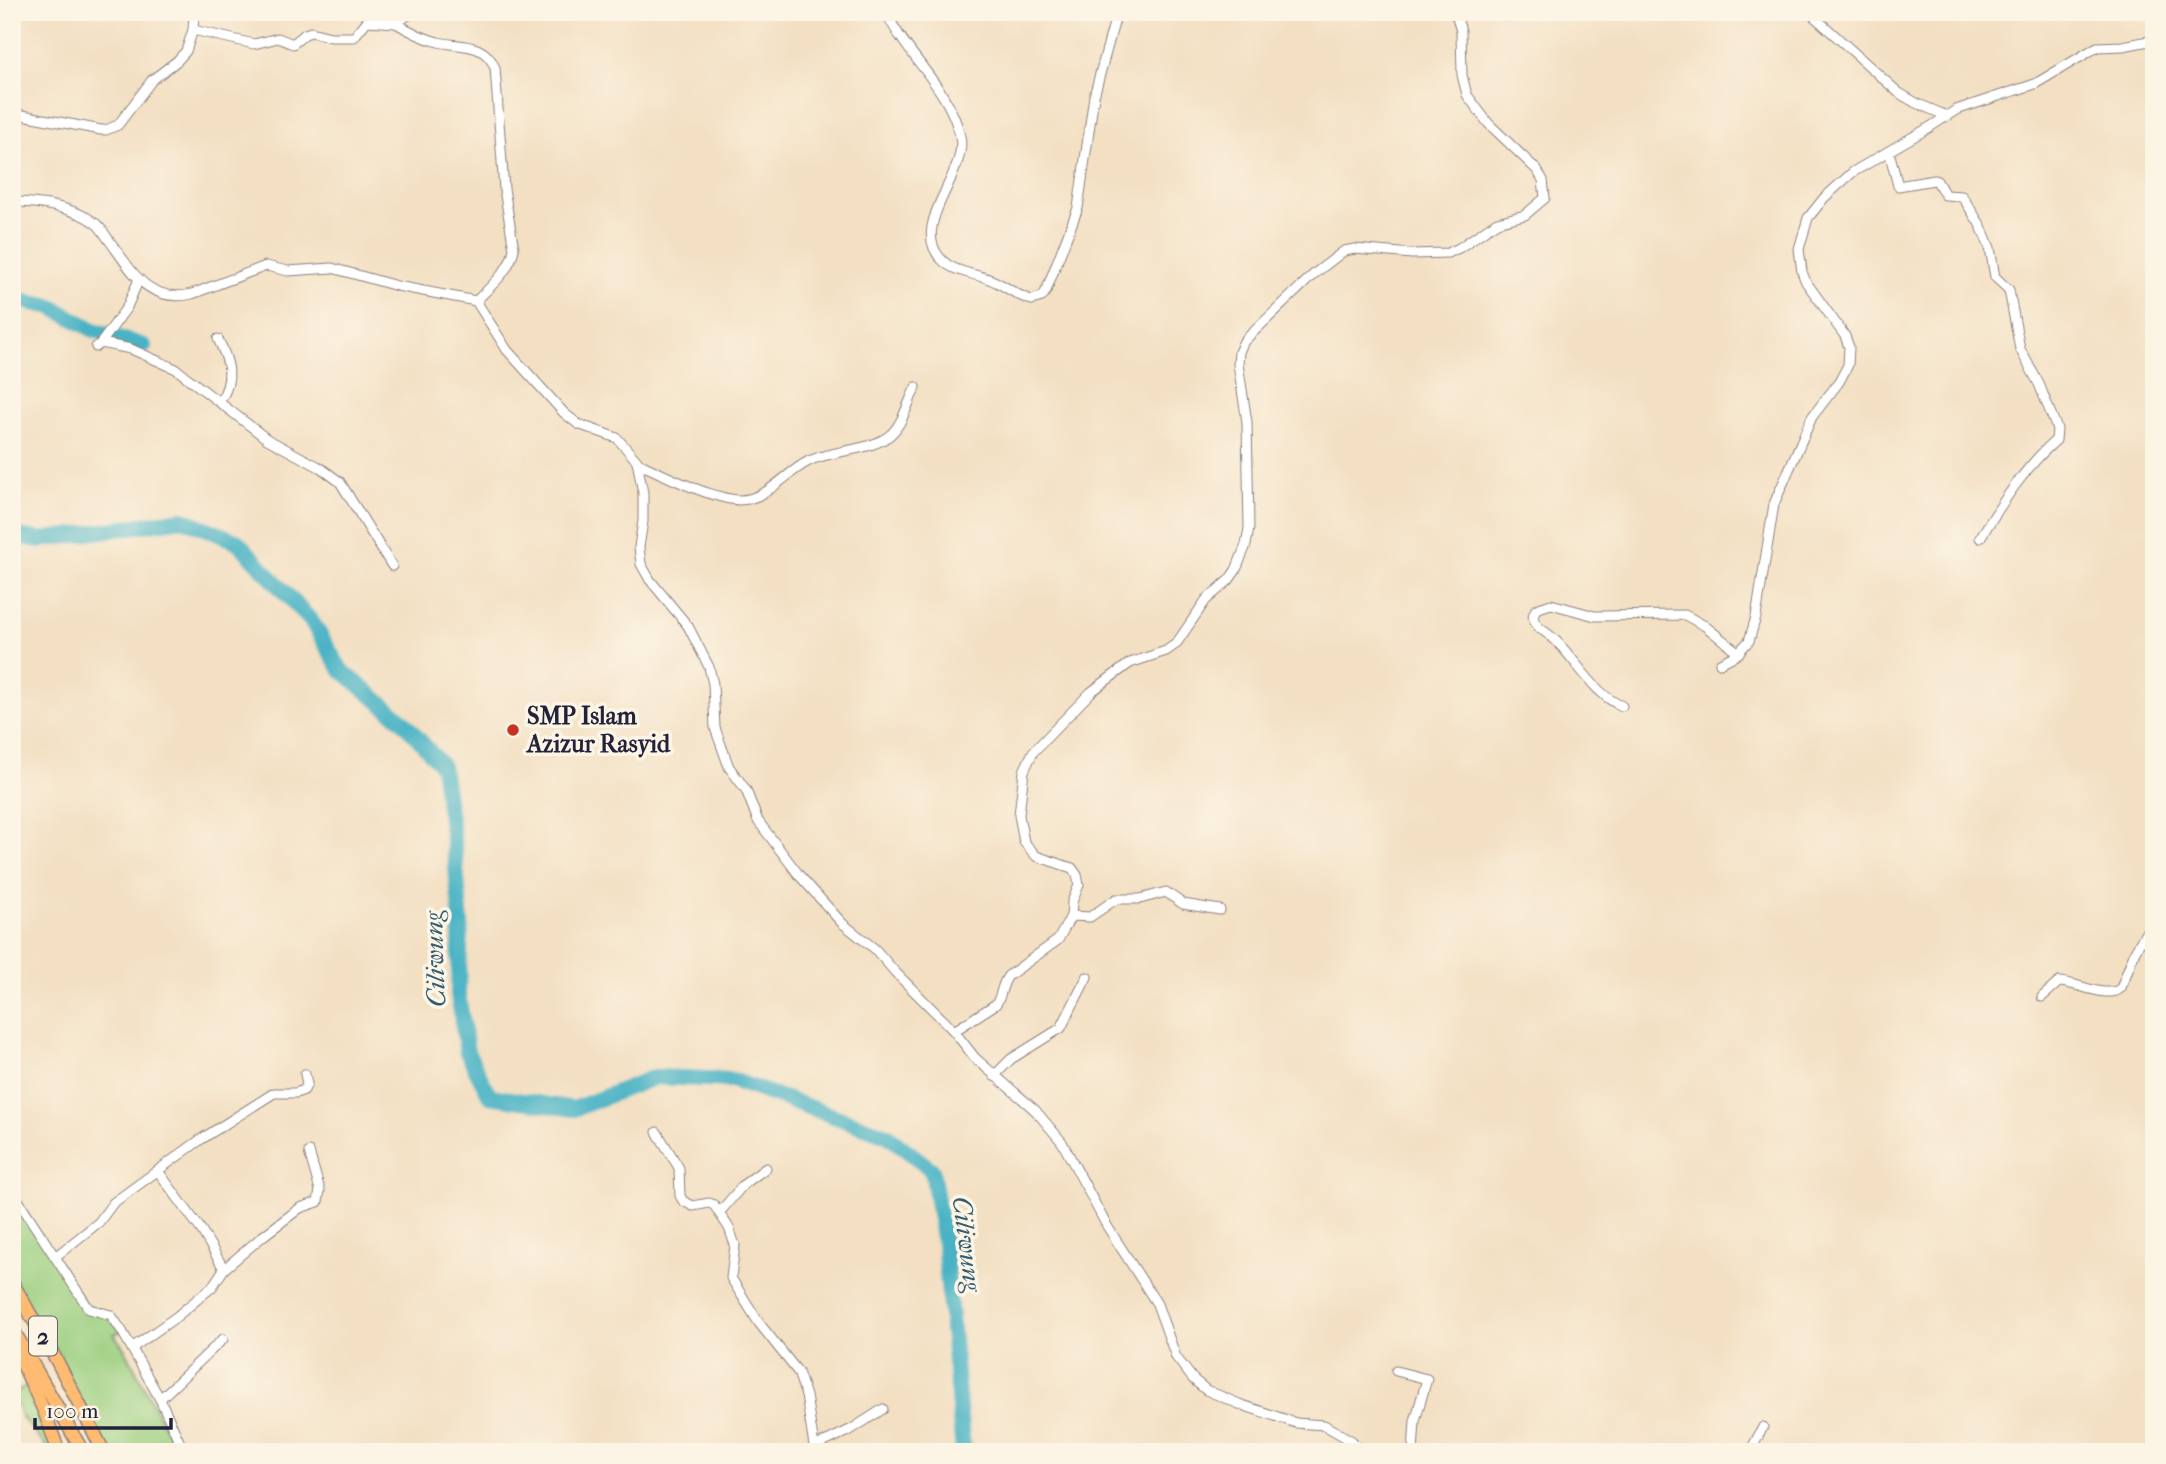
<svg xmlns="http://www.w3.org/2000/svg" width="2166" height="1464" viewBox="0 0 2166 1464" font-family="'IM FELL French Canon',serif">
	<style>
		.green { fill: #9bcf80; stroke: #5e785e; stroke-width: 2 }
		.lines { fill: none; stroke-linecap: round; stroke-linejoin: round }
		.river { stroke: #48b3c5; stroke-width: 16 }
		.minor-casing { stroke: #8a807e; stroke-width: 11 }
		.highway-casing { stroke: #8a807e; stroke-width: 15 }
		.minor { stroke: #fff; stroke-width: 9 }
		.highway { stroke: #ffbb71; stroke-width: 12 }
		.poi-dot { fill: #c8321e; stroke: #fcf5e5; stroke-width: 2.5 }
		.labels { text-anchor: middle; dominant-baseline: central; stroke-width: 7; stroke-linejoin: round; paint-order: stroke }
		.shield { fill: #fcf5e5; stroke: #63616e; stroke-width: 2 }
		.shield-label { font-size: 23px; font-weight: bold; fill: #22223b }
		.poi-label { font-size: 24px; font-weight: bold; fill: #22223b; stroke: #fcf5e5; text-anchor: start }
		.water-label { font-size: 26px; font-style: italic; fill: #315c72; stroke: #fcf5e5 }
	</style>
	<rect width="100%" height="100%" fill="#fcf5e5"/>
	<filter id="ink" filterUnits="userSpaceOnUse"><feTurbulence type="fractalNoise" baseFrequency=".0143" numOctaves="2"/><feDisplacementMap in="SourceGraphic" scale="14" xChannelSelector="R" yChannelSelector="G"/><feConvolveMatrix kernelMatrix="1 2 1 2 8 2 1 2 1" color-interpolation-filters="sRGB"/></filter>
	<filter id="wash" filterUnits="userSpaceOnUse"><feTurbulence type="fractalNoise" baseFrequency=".00686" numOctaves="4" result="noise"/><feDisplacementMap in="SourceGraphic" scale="28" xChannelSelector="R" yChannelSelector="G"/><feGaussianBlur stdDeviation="1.57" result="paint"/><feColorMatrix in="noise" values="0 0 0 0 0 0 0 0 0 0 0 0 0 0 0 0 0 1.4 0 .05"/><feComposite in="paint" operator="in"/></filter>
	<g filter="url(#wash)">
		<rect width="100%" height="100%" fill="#f3dfc2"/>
		<g class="green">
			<polygon points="12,1191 86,1305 102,1312 122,1331 114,1334 127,1353 177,1452 104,1452 12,1282"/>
			<polygon points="30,1383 59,1452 47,1452 48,1449 23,1419 12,1395"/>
		</g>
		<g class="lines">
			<g class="river">
				<polyline points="12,299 52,307 94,330 144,346"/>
				<polyline points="12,535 41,540 183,519 238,542 312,622 341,670 403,721 442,766 454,846 461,923 458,994 467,1052 490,1096 574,1109 655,1077 732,1080 887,1135 932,1170 945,1250 963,1452"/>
			</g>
		</g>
	</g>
	<g filter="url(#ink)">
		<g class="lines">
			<defs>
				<g id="minor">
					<path d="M 886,12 C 906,55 950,89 960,136 C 969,176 901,231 948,265 C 960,273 976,274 989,279 C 1004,284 1017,297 1032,300 L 1042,297 L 1046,291 L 1078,208 L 1094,96 L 1117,12"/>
					<polyline points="1809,12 1899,93 1916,103 1947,116"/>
					<path d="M 396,23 C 409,31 423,38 438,42 C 461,47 485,42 495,68 L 504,189 L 514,249 C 510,271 491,286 476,301"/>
					<polyline points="193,30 254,44 278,38 293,44 305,34 311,32 331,37 354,37 367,21 396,23 413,12"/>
					<polyline points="12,113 101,130 106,130 118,125 152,80 177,61 186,51 193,30 194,12"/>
					<path d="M 1889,151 L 1898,186 L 1934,180 L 1937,181 L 1945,195 L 1962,196 L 1981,226 L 1990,248 L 1995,277 L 2009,290 L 2020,349 L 2039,384 L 2057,429 L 2056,440 C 2025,467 2002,503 1980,538"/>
					<path d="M 12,202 C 37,202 75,207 95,223 C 101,227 105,235 109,240 C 132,271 148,304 192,294 L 266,266 L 288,271 L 332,268 L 397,286 L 476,301 L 507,350 L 564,413 L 578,424 L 617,438 L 637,461 L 643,493 L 643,521 L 639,547 L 641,564 L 650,580 L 688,626 L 709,667 L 713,684 L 715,728 L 729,767 L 746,790 L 758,821 L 799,875 L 842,923 L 875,949 L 895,972 L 954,1031 L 975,1058 L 1035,1110 L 1062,1142 L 1107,1226 L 1157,1304 L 1176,1357 L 1193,1379 L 1206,1390 L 1239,1404 L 1296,1423 L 1324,1425 L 1352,1441 L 1361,1452"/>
					<path d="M 218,339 C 229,361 235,379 220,401"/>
					<polyline points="101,343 127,307 139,279"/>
					<polyline points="96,347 101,343 131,349 176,369 267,439 321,468 340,482 392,566"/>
					<path d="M 638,463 C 664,475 712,499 739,500 C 767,500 785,473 809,461 C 834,449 869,452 890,435 C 903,424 908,402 916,387"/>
					<polyline points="1720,663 1736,655 1749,641 1756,617 1774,504 1812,417 1839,382 1848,365 1849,347 1845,336 1806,282 1802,272 1799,249 1808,218 1824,198 1853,172 1930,127 1956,110 2035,84 2097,47 2123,46 2154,40"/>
					<path d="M 1622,706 C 1594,695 1576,659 1554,639 C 1548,633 1536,628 1534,620 C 1532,615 1534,613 1536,609 L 1551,604 L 1595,616 L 1685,615 L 1705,626 L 1739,653"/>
					<polyline points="1071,916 1072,902 1079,885 1077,875 1072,868 1036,856 1024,842 1019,815 1024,771 1033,752 1091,692 1130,663 1166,651 1176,644 1206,600 1229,580 1236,570 1246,545 1249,528 1247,422 1238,364 1239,352 1244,341 1314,274 1344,251 1355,249 1412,254 1448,253 1459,248 1497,222 1525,215 1545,198 1543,180 1537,170 1488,123 1467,95 1462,75 1461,31 1455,12"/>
					<path d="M 2042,997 L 2059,982 C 2076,982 2108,1000 2121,988 L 2135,951 L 2154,919"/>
					<path d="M 954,1031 L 996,1004 C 1002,996 1001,985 1008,976 L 1058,940 L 1071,916 L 1090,917 L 1116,899 L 1140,899 L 1166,892 L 1183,904 L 1220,910"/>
					<polyline points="994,1076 1011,1059 1061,1028 1087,977"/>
					<polyline points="657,1132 679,1168 680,1196 683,1201 693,1206 709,1203 714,1205 729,1228 735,1245 731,1278 759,1323 798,1372 806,1396 815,1452"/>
					<polyline points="158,1171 202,1231 224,1269"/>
					<polyline points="12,1191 89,1309 111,1315 122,1331 160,1399 184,1452"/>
					<polyline points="719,1213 743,1185 766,1168"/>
					<polyline points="55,1257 99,1222 113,1203 200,1140 274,1093 296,1093 304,1090 307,1084 305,1074"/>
					<polyline points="132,1348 176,1317 212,1287 224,1269 263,1236 300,1208 318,1202 320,1190 309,1152"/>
					<polyline points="1396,1371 1427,1379 1415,1421 1413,1452"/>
					<polyline points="160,1399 223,1339"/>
					<polyline points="814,1447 852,1429 883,1409"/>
					<polyline points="1750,1452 1763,1427"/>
				</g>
				<g id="highway">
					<polyline points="12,1282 58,1363 104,1452"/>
					<polyline points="12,1328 83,1452"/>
					<polyline points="16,1349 44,1411 59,1452"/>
				</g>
			</defs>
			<use href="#minor" class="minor-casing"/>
			<use href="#highway" class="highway-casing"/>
			<use href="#minor" class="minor"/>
			<use href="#highway" class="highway"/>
		</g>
	</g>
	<circle class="poi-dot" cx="513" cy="730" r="7"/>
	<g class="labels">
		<rect class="shield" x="29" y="1316.5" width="28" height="39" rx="5"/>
		<g class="shield-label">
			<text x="43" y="1336">2</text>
		</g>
		<g class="poi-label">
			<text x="527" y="716">SMP Islam<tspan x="527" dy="28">Azizur Rasyid</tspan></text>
		</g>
		<g class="water-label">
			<text transform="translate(435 959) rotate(-92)">Ciliwung</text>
			<text transform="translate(967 1244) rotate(83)">Ciliwung</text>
		</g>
	</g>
	<rect width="2166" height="1464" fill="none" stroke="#fcf5e5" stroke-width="42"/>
	<path d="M35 1418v10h136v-10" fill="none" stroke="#22223b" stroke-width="3.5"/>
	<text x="46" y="1418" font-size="21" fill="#22223b" stroke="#fcf5e5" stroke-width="5" paint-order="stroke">100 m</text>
</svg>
